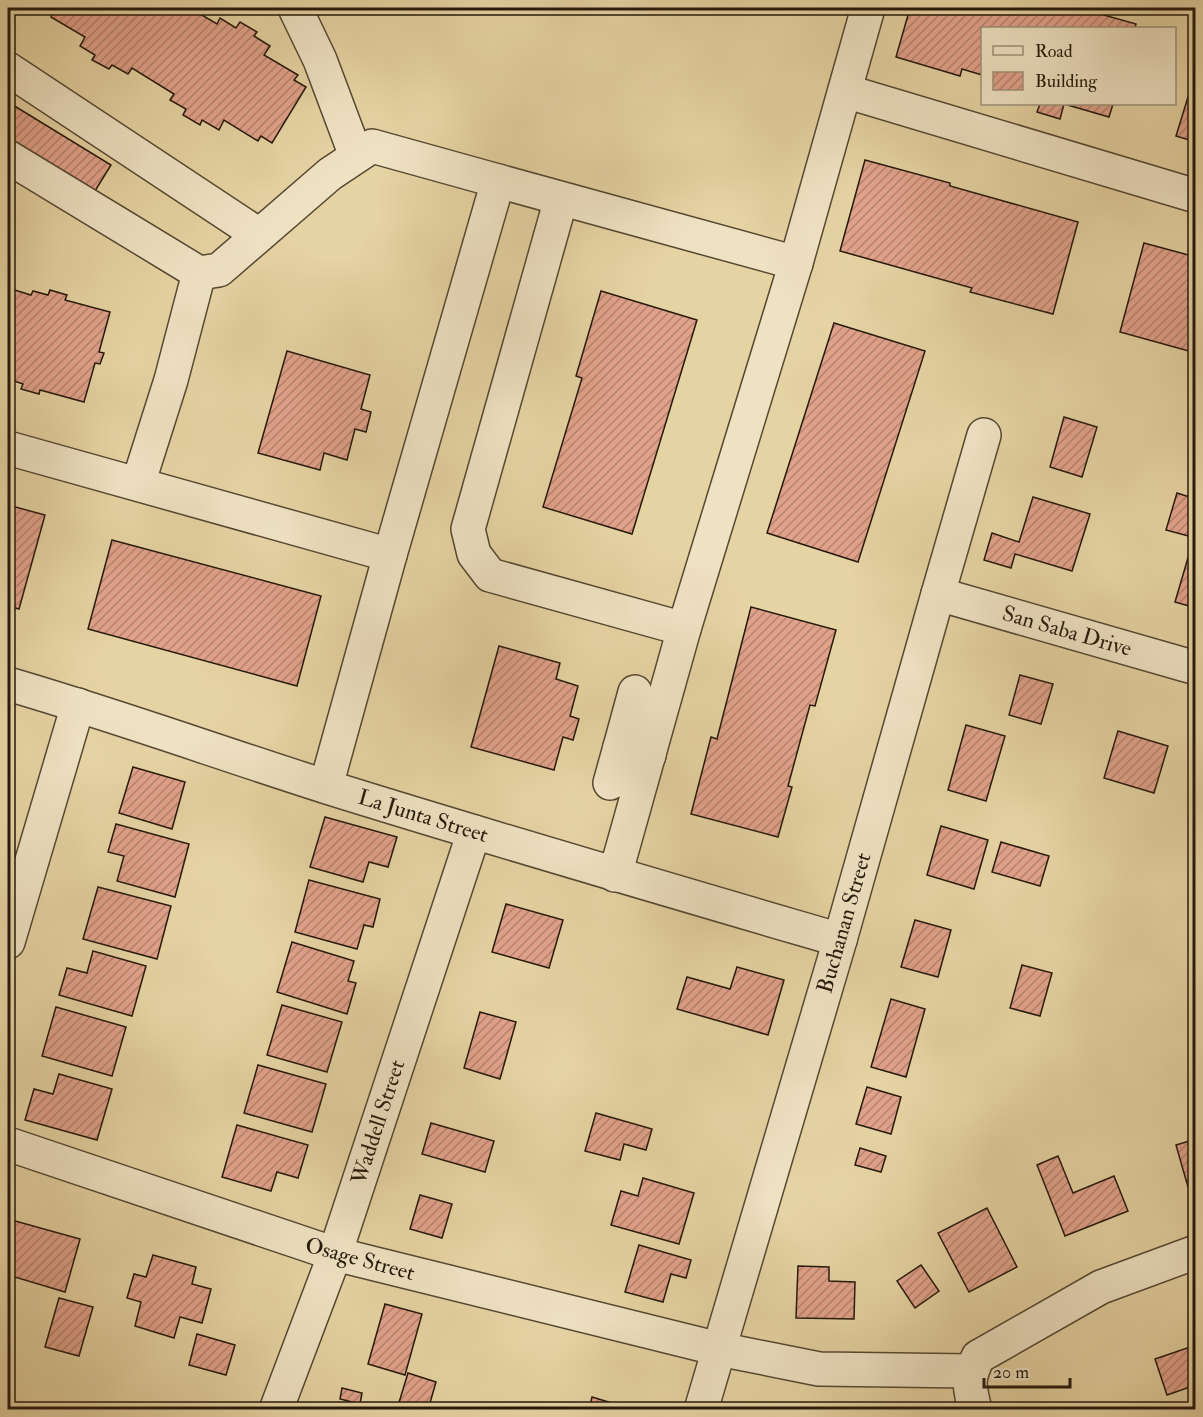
<svg xmlns="http://www.w3.org/2000/svg" width="1203" height="1417" viewBox="0 0 1203 1417" font-family="'IM FELL Double Pica',serif">
	<style>
		.building { fill: url(#building-hatch); stroke: #25190c; stroke-width: 1.5 }
		.lines { fill: none; stroke-linecap: round; stroke-linejoin: round }
		.minor-casing { stroke: #554832; stroke-width: 36 }
		.minor { stroke: #efe2c3; stroke-width: 33 }
		.labels { text-anchor: middle; dominant-baseline: central; stroke-width: 6; stroke-linejoin: round; paint-order: stroke }
		.street-label { font-size: 22px; fill: #25190c; stroke: #efe2c3 }
	</style>
	<defs>
		<pattern id="building-hatch" width="6" height="6" patternUnits="userSpaceOnUse" patternTransform="scale(1.5)"><rect width="6" height="6" fill="#e1a28b"/><path d="M-1 1l2-2M0 6l6-6M5 7l2-2" fill="none" stroke="#b68370"/></pattern>
	</defs>
	<rect width="100%" height="100%" fill="#e6d3a3"/>
	<filter id="stains"><feTurbulence type="fractalNoise" baseFrequency=".00333" numOctaves="4"/><feColorMatrix values="0 0 0 0 .2 0 0 0 0 .09 0 0 0 0 .02 0 0 0 .5 -.17"/></filter>
	<radialGradient id="worn" r=".72"><stop offset=".6" stop-color="#630" stop-opacity="0"/><stop offset="1" stop-color="#630" stop-opacity=".3"/></radialGradient>
	<g class="building">
		<polygon points="45,8 190,8 217,24 220,18 236,28 240,22 257,32 254,36 270,46 264,55 298,75 294,80 306,87 272,143 261,136 258,141 224,120 219,130 202,120 200,125 183,115 186,109 170,100 174,94 132,68 128,74 112,65 109,69 92,60 95,55 80,46 85,37 51,17 52,12"/>
		<polygon points="910,8 1079,8 1136,24 1135,28 982,28 982,75 962,69 960,76 896,57"/>
		<polygon points="1196,71 1196,142 1176,136"/>
		<polygon points="8,102 111,165 95,191 8,138"/>
		<polygon points="1040,104 1113,104 1109,117 1064,104 1060,119 1037,112"/>
		<polygon points="865,160 950,183 950,186 1078,222 1053,314 970,292 972,288 840,251"/>
		<polygon points="1144,243 1196,257 1196,353 1120,332"/>
		<polygon points="8,288 31,295 33,291 48,295 50,290 67,295 65,300 110,312 99,352 104,353 100,364 95,363 84,402 40,390 39,394 21,389 23,384 8,379"/>
		<polygon points="601,291 697,320 632,534 543,507 582,378 576,376"/>
		<polygon points="834,323 925,351 858,562 767,533"/>
		<polygon points="287,351 370,375 361,409 371,412 366,432 355,429 347,460 324,453 320,470 258,453"/>
		<polygon points="1064,417 1097,427 1082,477 1050,467"/>
		<polygon points="1177,493 1196,499 1196,538 1166,530"/>
		<polygon points="1033,497 1090,514 1072,571 1015,554 1011,568 984,560 992,533 1019,542"/>
		<polygon points="8,505 45,515 19,609 8,606"/>
		<polygon points="112,540 321,596 297,686 88,629"/>
		<polygon points="1190,551 1196,553 1196,608 1175,602"/>
		<polygon points="751,607 836,630 815,706 810,705 788,786 792,787 778,837 691,814 711,737 717,739"/>
		<polygon points="499,646 560,663 556,679 578,686 570,716 579,719 573,740 563,737 554,770 471,747"/>
		<polygon points="1020,675 1053,684 1041,724 1009,715"/>
		<polygon points="966,725 1005,736 986,801 948,790"/>
		<polygon points="1118,731 1168,746 1154,793 1104,778"/>
		<polygon points="133,767 185,782 172,829 119,813"/>
		<polygon points="325,817 397,837 388,867 369,862 363,882 310,867"/>
		<polygon points="116,824 189,844 175,897 117,881 124,856 108,852"/>
		<polygon points="941,826 988,840 974,889 927,875"/>
		<polygon points="1001,842 1049,856 1040,886 992,872"/>
		<polygon points="309,880 380,899 373,927 364,925 357,949 295,932"/>
		<polygon points="98,887 171,906 157,959 83,939"/>
		<polygon points="506,904 563,920 549,968 492,952"/>
		<polygon points="915,920 951,930 938,977 901,967"/>
		<polygon points="292,942 354,961 348,981 356,983 347,1014 277,992"/>
		<polygon points="93,951 146,966 132,1016 59,995 67,968 87,973"/>
		<polygon points="1022,965 1052,973 1040,1016 1010,1008"/>
		<polygon points="737,967 784,980 768,1035 677,1009 687,977 730,989"/>
		<polygon points="891,999 925,1009 906,1077 871,1067"/>
		<polygon points="282,1005 342,1022 327,1072 267,1055"/>
		<polygon points="56,1007 126,1027 112,1076 42,1056"/>
		<polygon points="480,1012 516,1022 500,1079 464,1068"/>
		<polygon points="258,1065 326,1084 312,1132 244,1113"/>
		<polygon points="59,1074 112,1089 97,1140 25,1120 34,1089 53,1094"/>
		<polygon points="867,1087 901,1097 891,1134 856,1124"/>
		<polygon points="596,1113 652,1129 646,1150 624,1144 620,1160 585,1151"/>
		<polygon points="431,1123 494,1141 485,1172 422,1154"/>
		<polygon points="237,1125 308,1145 298,1178 277,1172 271,1191 222,1177"/>
		<polygon points="1196,1139 1196,1184 1188,1187 1176,1145"/>
		<polygon points="860,1148 886,1156 881,1172 855,1165"/>
		<polygon points="1058,1156 1073,1193 1114,1176 1128,1211 1065,1236 1037,1165"/>
		<polygon points="643,1178 694,1193 679,1244 611,1225 621,1191 638,1196"/>
		<polygon points="420,1195 452,1204 442,1238 410,1229"/>
		<polygon points="987,1208 1017,1267 969,1292 938,1233"/>
		<polygon points="8,1219 80,1239 65,1292 8,1275"/>
		<polygon points="639,1245 691,1260 686,1278 671,1274 663,1302 625,1292"/>
		<polygon points="153,1255 196,1267 192,1284 211,1289 202,1323 180,1317 174,1338 135,1326 141,1302 127,1298 134,1274 146,1277"/>
		<polygon points="921,1265 939,1291 915,1308 897,1281"/>
		<polygon points="798,1266 829,1267 829,1281 855,1282 854,1319 796,1318"/>
		<polygon points="59,1298 93,1307 79,1356 45,1347"/>
		<polygon points="385,1304 422,1314 405,1375 368,1364"/>
		<polygon points="197,1334 235,1345 226,1375 189,1365"/>
		<polygon points="1196,1345 1196,1385 1167,1395 1155,1359"/>
		<polygon points="408,1373 436,1382 428,1410 397,1409"/>
		<polygon points="342,1388 362,1393 360,1404 340,1399"/>
		<polygon points="592,1397 632,1409 632,1410 589,1410"/>
	</g>
	<g class="lines">
		<defs>
			<g id="minor">
				<polyline points="295,8 320,60 356,156"/>
				<polyline points="8,69 259,235"/>
				<polyline points="845,91 1196,196"/>
				<polyline points="8,157 199,273 219,270 330,174 372,146 498,181 390,555 326,786"/>
				<polyline points="498,181 796,263"/>
				<polyline points="561,199 468,529 474,554 490,575 684,629"/>
				<polyline points="8,448 390,555"/>
				<polyline points="138,484 171,380 199,273"/>
				<polyline points="938,594 1196,668"/>
				<path d="M 8,684 C 115,715 220,753 327,787 C 497,840 669,890 840,940"/>
				<polyline points="635,692 620,747 649,755"/>
				<polyline points="610,783 620,747"/>
				<polyline points="615,875 684,629 796,263 868,8"/>
				<polyline points="8,942 78,705"/>
				<polyline points="8,1144 335,1254 719,1349 819,1369 971,1371"/>
				<polyline points="276,1410 335,1254 474,832"/>
				<polyline points="701,1410 840,940 938,594 984,435"/>
				<path d="M 975,1410 C 969,1384 967,1381 978,1357 L 1101,1287 L 1196,1252"/>
			</g>
		</defs>
		<use href="#minor" class="minor-casing"/>
		<use href="#minor" class="minor"/>
	</g>
	<g class="labels">
		<g class="street-label">
			<text transform="translate(1067 631) rotate(16)">San Saba Drive</text>
			<text transform="translate(423 816) rotate(17)">La Junta Street</text>
			<text transform="translate(844 923) rotate(-74)">Buchanan Street</text>
			<text transform="translate(378 1122) rotate(-72)">Waddell Street</text>
			<text transform="translate(360 1259) rotate(15)">Osage Street</text>
		</g>
	</g>
	<rect width="1203" height="1417" fill="none" stroke="#e6d3a3" stroke-width="30"/>
	<rect x="9" y="9" width="1185" height="1399" fill="none" stroke="#25190c" stroke-width="3"/>
	<rect x="15" y="15" width="1173" height="1387" fill="none" stroke="#25190c" stroke-width="1.5"/>
	<rect x="981" y="27" width="195" height="78" fill="#efe2c3" stroke="#9e927a" stroke-width="1.5"/>
	<rect x="993" y="46" width="30" height="9" fill="#efe2c3" stroke="#9e927a" stroke-width="1.5"/>
	<text x="1035" y="57" font-size="18" fill="#25190c">Road</text>
	<rect x="993" y="72" width="30" height="18" fill="url(#building-hatch)" stroke="#9e927a" stroke-width="1.5"/>
	<text x="1035" y="87" font-size="18" fill="#25190c">Building</text>
	<path d="M984 1378v9h86v-9" fill="none" stroke="#25190c" stroke-width="3"/>
	<text x="993" y="1378" font-size="18" fill="#25190c" stroke="#efe2c3" stroke-width="4.5" paint-order="stroke">20 m</text>
	<rect width="100%" height="100%" filter="url(#stains)"/>
	<rect width="100%" height="100%" fill="url(#worn)"/>
</svg>
